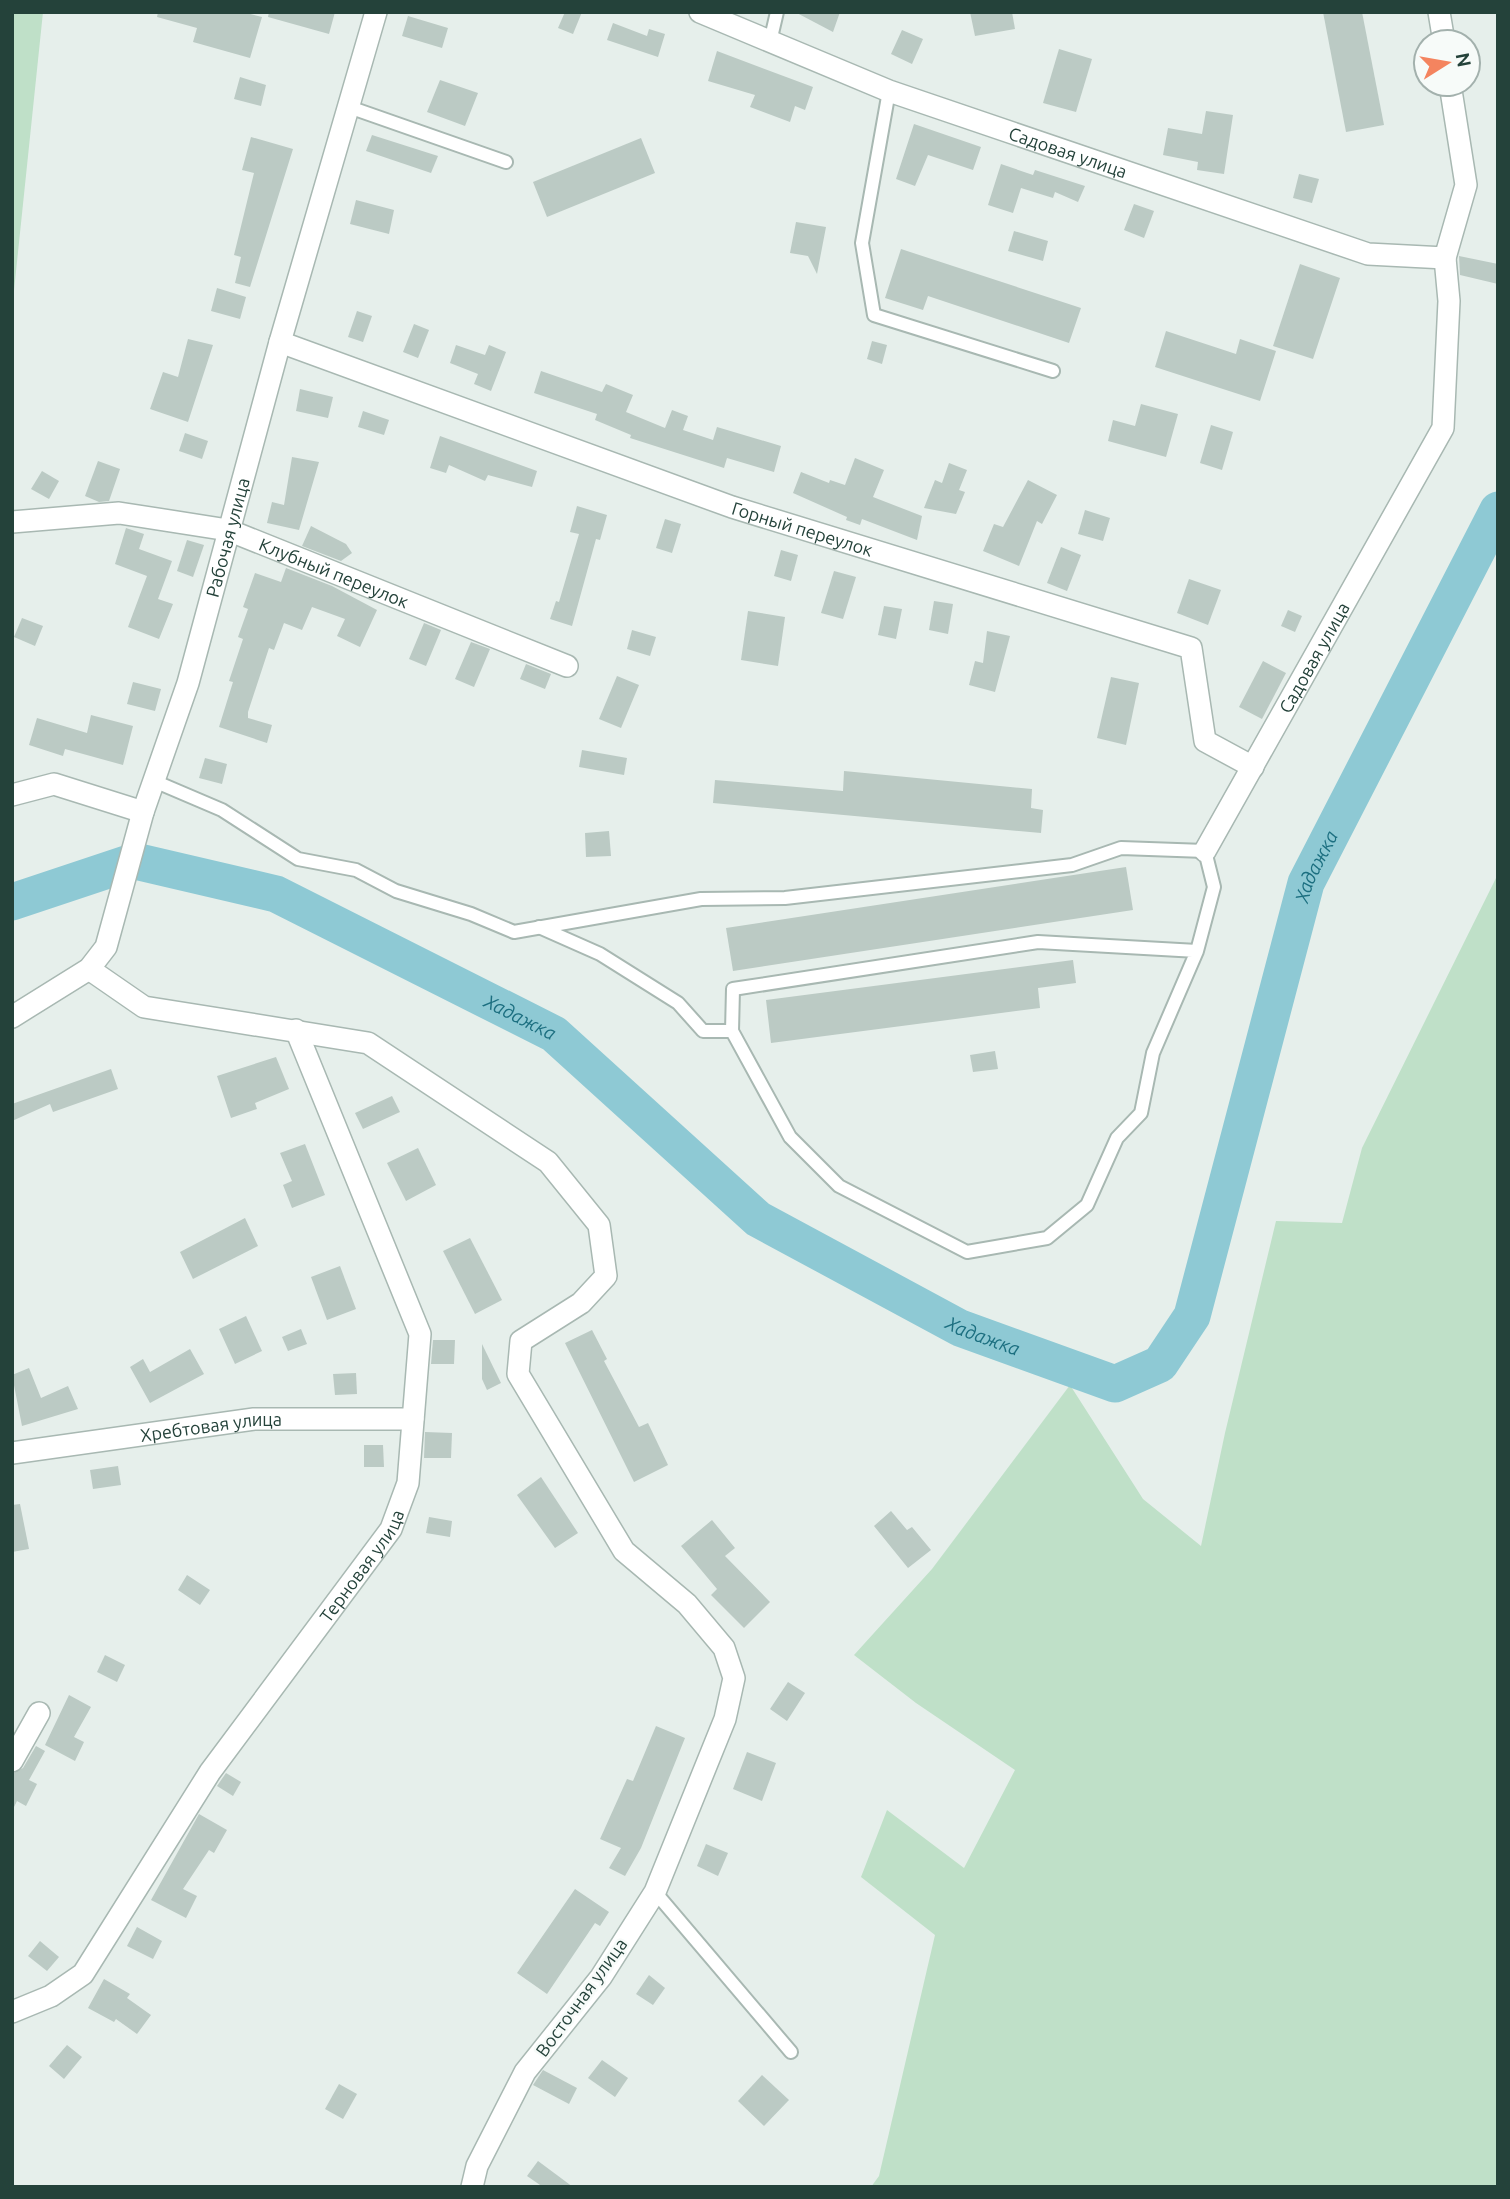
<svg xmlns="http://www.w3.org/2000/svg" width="1510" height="2199" viewBox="0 0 1510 2199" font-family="Ubuntu,sans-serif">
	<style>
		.green { fill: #bfe0c8 }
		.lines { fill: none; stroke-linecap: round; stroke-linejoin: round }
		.river { stroke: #8ec9d4; stroke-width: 37 }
		.building { fill: #bbcac4 }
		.service-casing { stroke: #a8b8b2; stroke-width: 16 }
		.minor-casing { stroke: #a8b8b2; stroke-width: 24 }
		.service { stroke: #fff; stroke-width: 12 }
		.minor { stroke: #fff; stroke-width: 21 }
		.labels { text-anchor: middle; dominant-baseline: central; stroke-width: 5; stroke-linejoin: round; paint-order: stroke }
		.street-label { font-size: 18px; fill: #24423a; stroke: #f7fbf9 }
		.water-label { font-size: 19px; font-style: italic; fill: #1c6f80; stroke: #f7fbf9 }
	</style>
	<rect width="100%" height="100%" fill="#e6efeb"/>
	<g class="green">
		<polygon points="12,12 43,12 13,300 12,300"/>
		<polygon points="1498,874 1498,2187 871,2187 879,2176 935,1935 861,1877 887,1810 964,1868 1015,1770 916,1703 854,1655 932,1569 1070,1385 1143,1499 1201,1546 1225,1433 1276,1221 1342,1223 1362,1148"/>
	</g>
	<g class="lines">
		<path class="river" id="s1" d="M 12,902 L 135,861 L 276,894 L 554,1034 L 758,1219 L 960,1328 L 1115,1384 L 1160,1364 L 1192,1316 L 1306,883 L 1498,510"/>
	</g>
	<g class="building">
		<polygon points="158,12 243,12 262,17 250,58 193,42 197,28 157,17"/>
		<polygon points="269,12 335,12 329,34 268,17"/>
		<polygon points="565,12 582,12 573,34 558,28"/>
		<polygon points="795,12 840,12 833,32"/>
		<polygon points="970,12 1012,12 1015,29 975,36"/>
		<polygon points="1323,12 1362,12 1384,125 1346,132"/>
		<polygon points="408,16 448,28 442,48 402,36"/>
		<polygon points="613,23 647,36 649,29 665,34 658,57 607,40"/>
		<polygon points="902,30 923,39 912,64 891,54"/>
		<polygon points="1059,49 1092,59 1076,112 1043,103"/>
		<polygon points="717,51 813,87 805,110 795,106 790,122 750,107 755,95 708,81"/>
		<polygon points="240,77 266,85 261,106 234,99"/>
		<polygon points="440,80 478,93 465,126 427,112"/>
		<polygon points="1206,111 1233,115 1224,174 1197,170 1198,162 1163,155 1168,128 1202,134"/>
		<polygon points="914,124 981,147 973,170 928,155 915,186 896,179"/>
		<polygon points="372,135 438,156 431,173 366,151"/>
		<polygon points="251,137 293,149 250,287 235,283 241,257 234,255 254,173 242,170"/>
		<polygon points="641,138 655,173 547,217 533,182"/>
		<polygon points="1001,164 1033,175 1035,170 1085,186 1078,202 1055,192 1053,198 1021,188 1013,213 988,205"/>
		<polygon points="1299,174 1319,179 1312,203 1293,198"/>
		<polygon points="356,200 394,210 389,234 350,224"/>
		<polygon points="1134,204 1154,211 1144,238 1124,230"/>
		<polygon points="796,222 826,227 817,274 808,256 790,253"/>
		<polygon points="1014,231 1048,241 1043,261 1008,251"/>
		<polygon points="901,249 1081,308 1069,343 928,296 923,310 885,298"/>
		<polygon points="1459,256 1498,264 1498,284 1460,275"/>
		<polygon points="1300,264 1340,278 1313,359 1273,346"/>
		<polygon points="217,288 246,297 240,319 211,311"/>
		<polygon points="357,311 372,316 363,342 348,337"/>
		<polygon points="414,324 429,330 418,358 403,352"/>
		<polygon points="1166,331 1236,354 1240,339 1276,351 1260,401 1155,367"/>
		<polygon points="188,339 213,345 188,422 150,409 163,372 178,377"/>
		<polygon points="872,341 887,345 882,364 867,359"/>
		<polygon points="456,345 485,355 489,345 506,352 491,391 474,384 478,374 450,363"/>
		<polygon points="541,371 602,392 606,384 633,395 626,412 665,428 672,410 688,416 683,430 713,440 717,427 781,446 774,472 727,458 724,468 630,438 631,435 595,420 597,414 534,393"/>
		<polygon points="300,389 333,397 328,418 296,411"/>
		<polygon points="1141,404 1178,414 1166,457 1108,441 1113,420 1135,426"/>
		<polygon points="363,411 389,420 384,435 358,427"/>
		<polygon points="1211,425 1233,432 1222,470 1200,463"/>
		<polygon points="185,433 208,441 202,459 179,451"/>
		<polygon points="440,436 537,471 532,487 488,475 485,481 449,465 446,473 430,468"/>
		<polygon points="292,457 319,462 299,530 267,523 272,502 284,505"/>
		<polygon points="855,458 884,470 873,497 922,516 917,540 862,519 860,525 846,520 847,517 793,493 801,472 829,483 830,480 845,485"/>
		<polygon points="98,461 120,469 109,501 99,502 85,496"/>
		<polygon points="949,463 967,470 959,490 965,492 956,514 924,508 935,480 942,483"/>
		<polygon points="42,471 59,481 49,499 31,489"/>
		<polygon points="1028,480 1057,495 1042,524 1037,521 1019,566 983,551 994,524 1003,527"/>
		<polygon points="577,506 607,515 600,540 596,539 572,626 550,619 556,601 559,602 579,534 570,532"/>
		<polygon points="1085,510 1110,518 1103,541 1078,534"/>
		<polygon points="665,519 681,524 672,553 656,548"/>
		<polygon points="311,526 346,544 352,553 341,561 302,546"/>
		<polygon points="126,528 144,534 139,549 172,561 158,599 173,604 159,639 128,627 147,576 115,564"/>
		<polygon points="187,540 204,545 193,577 177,571"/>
		<polygon points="1061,547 1081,555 1067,591 1047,583"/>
		<polygon points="781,550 798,555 791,581 774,576"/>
		<polygon points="286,568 332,586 377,610 360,647 337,636 345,619 312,607 302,630 284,623 274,650 269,648 248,712 248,718 272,725 267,743 219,727 233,682 229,681 243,639 238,637 248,609 243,607 255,573 281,582"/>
		<polygon points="834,571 856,577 843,619 821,613"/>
		<polygon points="1189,579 1221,590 1208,625 1177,613"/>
		<polygon points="934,601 953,604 948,634 929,630"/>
		<polygon points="884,606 902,609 896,639 878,635"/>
		<polygon points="1288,610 1302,616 1295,632 1281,626"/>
		<polygon points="748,611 785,617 778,666 741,660"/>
		<polygon points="22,618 43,626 35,646 14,637"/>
		<polygon points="424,623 441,630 426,666 409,659"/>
		<polygon points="632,630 656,637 650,656 627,649"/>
		<polygon points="987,631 1010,636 995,692 969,685 975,661 983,663"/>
		<polygon points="471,642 490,649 474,687 455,679"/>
		<polygon points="1263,661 1286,673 1262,719 1239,707"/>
		<polygon points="526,664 551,674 545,689 520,679"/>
		<polygon points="617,676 639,685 621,728 599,719"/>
		<polygon points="1111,677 1139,683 1126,745 1097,738"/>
		<polygon points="133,682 161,689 155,711 127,704"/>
		<polygon points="91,715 133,726 123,765 65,749 63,756 29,745 37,718 87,733"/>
		<polygon points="582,750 627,758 624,775 579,767"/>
		<polygon points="205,758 227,764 222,784 199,778"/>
		<polygon points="844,771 1032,789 1031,808 1043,810 1041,833 713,803 715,780 843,791"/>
		<polygon points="609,831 611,856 586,857 585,833"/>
		<polygon points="1126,867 1133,910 733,971 726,928"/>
		<polygon points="1073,960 1076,983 1038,988 1040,1008 771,1043 766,1000"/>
		<polygon points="995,1051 998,1069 973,1072 970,1055"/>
		<polygon points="276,1057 289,1089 255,1103 257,1109 231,1118 217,1076"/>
		<polygon points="111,1069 118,1089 53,1112 50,1104 12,1121 12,1104"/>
		<polygon points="392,1096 400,1112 363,1129 355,1113"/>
		<polygon points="305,1144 325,1195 292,1208 283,1185 292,1181 280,1153"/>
		<polygon points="418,1148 436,1185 406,1201 387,1163"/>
		<polygon points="245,1218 258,1246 193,1279 180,1252"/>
		<polygon points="470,1238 502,1300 475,1314 443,1251"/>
		<polygon points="340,1266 356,1309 327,1320 311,1277"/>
		<polygon points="246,1316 262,1351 235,1364 219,1329"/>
		<polygon points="301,1329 307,1344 288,1351 282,1337"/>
		<polygon points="592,1330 607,1359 604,1361 639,1427 648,1423 668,1465 634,1482 565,1343"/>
		<polygon points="433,1340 455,1340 454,1364 431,1364"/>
		<polygon points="482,1344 501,1383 487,1390 482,1379"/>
		<polygon points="190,1349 204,1374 150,1403 130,1367 143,1359 150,1372"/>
		<polygon points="29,1368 41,1398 68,1386 78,1409 22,1426 12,1375"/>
		<polygon points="356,1373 357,1394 335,1395 333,1374"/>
		<polygon points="425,1432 452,1433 451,1458 424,1458"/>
		<polygon points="364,1445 383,1445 384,1467 364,1467"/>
		<polygon points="118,1466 121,1485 93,1489 90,1470"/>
		<polygon points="541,1477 578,1533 555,1548 517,1495"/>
		<polygon points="20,1504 29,1549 12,1552 12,1505"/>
		<polygon points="891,1511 907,1530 912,1527 931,1550 908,1568 874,1526"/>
		<polygon points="429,1517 452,1521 450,1537 426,1533"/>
		<polygon points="712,1520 735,1548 725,1556 770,1602 744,1628 711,1595 717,1589 681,1546"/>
		<polygon points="187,1575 210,1590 200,1605 178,1590"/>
		<polygon points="105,1655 125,1665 117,1682 97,1672"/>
		<polygon points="788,1682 805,1693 787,1721 770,1709"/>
		<polygon points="69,1695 91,1707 74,1737 84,1742 75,1761 45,1745"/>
		<polygon points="656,1726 685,1738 641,1848 625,1876 609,1868 621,1848 600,1839 627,1779 633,1781"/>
		<polygon points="36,1746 45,1751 29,1780 37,1784 26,1806 17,1801 12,1811 12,1774 23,1768"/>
		<polygon points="747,1752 776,1763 762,1801 733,1789"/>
		<polygon points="226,1773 241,1782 233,1796 217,1786"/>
		<polygon points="199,1814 227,1830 214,1853 209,1850 183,1889 197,1896 186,1918 151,1900"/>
		<polygon points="706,1844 728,1853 718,1876 697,1866"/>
		<polygon points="575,1889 609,1912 600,1926 595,1923 547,1994 517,1973"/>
		<polygon points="137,1927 162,1941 153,1959 127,1946"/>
		<polygon points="40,1941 59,1957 47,1971 28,1956"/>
		<polygon points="649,1975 665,1988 653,2005 636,1994"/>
		<polygon points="104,1979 130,1994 127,1998 151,2015 137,2034 116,2019 114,2022 88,2008"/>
		<polygon points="67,2045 82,2057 64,2079 49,2066"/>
		<polygon points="602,2060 628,2078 615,2097 588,2078"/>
		<polygon points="543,2070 577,2088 569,2104 533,2085"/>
		<polygon points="762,2075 789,2100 764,2126 738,2101"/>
		<polygon points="339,2084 357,2094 343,2119 325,2109"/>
		<polygon points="538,2161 573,2187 543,2187 527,2176"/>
	</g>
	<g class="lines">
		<defs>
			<g id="service">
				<polyline points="770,42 777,12"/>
				<polyline points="889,91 862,243 874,315 1053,371"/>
				<polyline points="349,107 506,162"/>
				<polyline points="154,781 222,810 298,859 356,870 396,891 471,914 514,932 701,899 785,898 1072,865 1121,848 1205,851 1214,887 1197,951 1153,1053 1141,1113 1117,1138 1087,1205 1047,1238 967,1252 839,1186 790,1137 732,1031 733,989 1038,942 1197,951"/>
				<polyline points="539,927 600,954 678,1003 703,1031 732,1031"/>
				<polyline points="655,1892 791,2052"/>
			</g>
			<g id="minor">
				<path id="s2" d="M 700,12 L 889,91 L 1368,254 L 1445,258 L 1466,185 L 1450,84"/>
				<polyline points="1439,12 1444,42"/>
				<path id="s3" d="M 280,342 L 732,507 L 1191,648 L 1205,741 L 1253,767"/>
				<path id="s4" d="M 12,522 L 119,513 L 228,530 L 567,666"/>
				<polyline points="12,795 54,784 143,812"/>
				<path id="s5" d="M 1205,851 L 1443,428 L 1449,301 L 1445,258"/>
				<polyline points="89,969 144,1007 368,1043 548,1162 599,1225 606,1276 581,1303 521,1341 518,1374 624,1551 687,1604 724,1648 734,1678 725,1719 655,1892 601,1977 525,2072 477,2166 472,2187"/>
				<path id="s6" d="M 12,1017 L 89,969 L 106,947 L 143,812 L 188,683 L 280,342 L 376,12"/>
				<path id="s7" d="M 12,1453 L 254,1419 L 413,1419"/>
				<polyline points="12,1761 39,1713"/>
				<path id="s8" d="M 12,2012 L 51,1996 L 83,1974 L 210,1772 L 391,1529 L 408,1483 L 420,1334 L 296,1030"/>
			</g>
		</defs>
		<use href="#service" class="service-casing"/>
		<use href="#minor" class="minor-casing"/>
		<use href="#service" class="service"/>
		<use href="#minor" class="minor"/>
	</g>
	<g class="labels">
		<g class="street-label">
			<text stroke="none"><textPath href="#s2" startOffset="394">Садовая улица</textPath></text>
			<text stroke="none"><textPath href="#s3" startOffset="555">Горный переулок</textPath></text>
			<text stroke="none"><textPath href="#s6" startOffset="546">Рабочая улица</textPath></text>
			<text stroke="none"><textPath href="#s4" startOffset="332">Клубный переулок</textPath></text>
			<text stroke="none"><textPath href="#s5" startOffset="222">Садовая улица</textPath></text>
			<text stroke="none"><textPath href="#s7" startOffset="201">Хребтовая улица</textPath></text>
			<text stroke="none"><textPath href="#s8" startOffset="576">Терновая улица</textPath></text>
			<text transform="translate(581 1997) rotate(-54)">Восточная улица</text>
		</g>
		<g class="water-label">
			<text stroke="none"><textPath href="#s1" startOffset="1829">Хадажка</textPath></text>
			<text stroke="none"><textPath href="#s1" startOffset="548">Хадажка</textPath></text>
			<text stroke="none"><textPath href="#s1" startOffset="1115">Хадажка</textPath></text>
		</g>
	</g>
	<rect width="1510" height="2199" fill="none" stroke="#24423a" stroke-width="28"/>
	<g transform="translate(1447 63) rotate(79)"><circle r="33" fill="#f7fbf9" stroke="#a3b1ad" stroke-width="2"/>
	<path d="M0-5L12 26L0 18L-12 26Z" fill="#f4845f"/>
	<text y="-10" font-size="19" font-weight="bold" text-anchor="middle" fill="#24423a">N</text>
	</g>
</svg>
